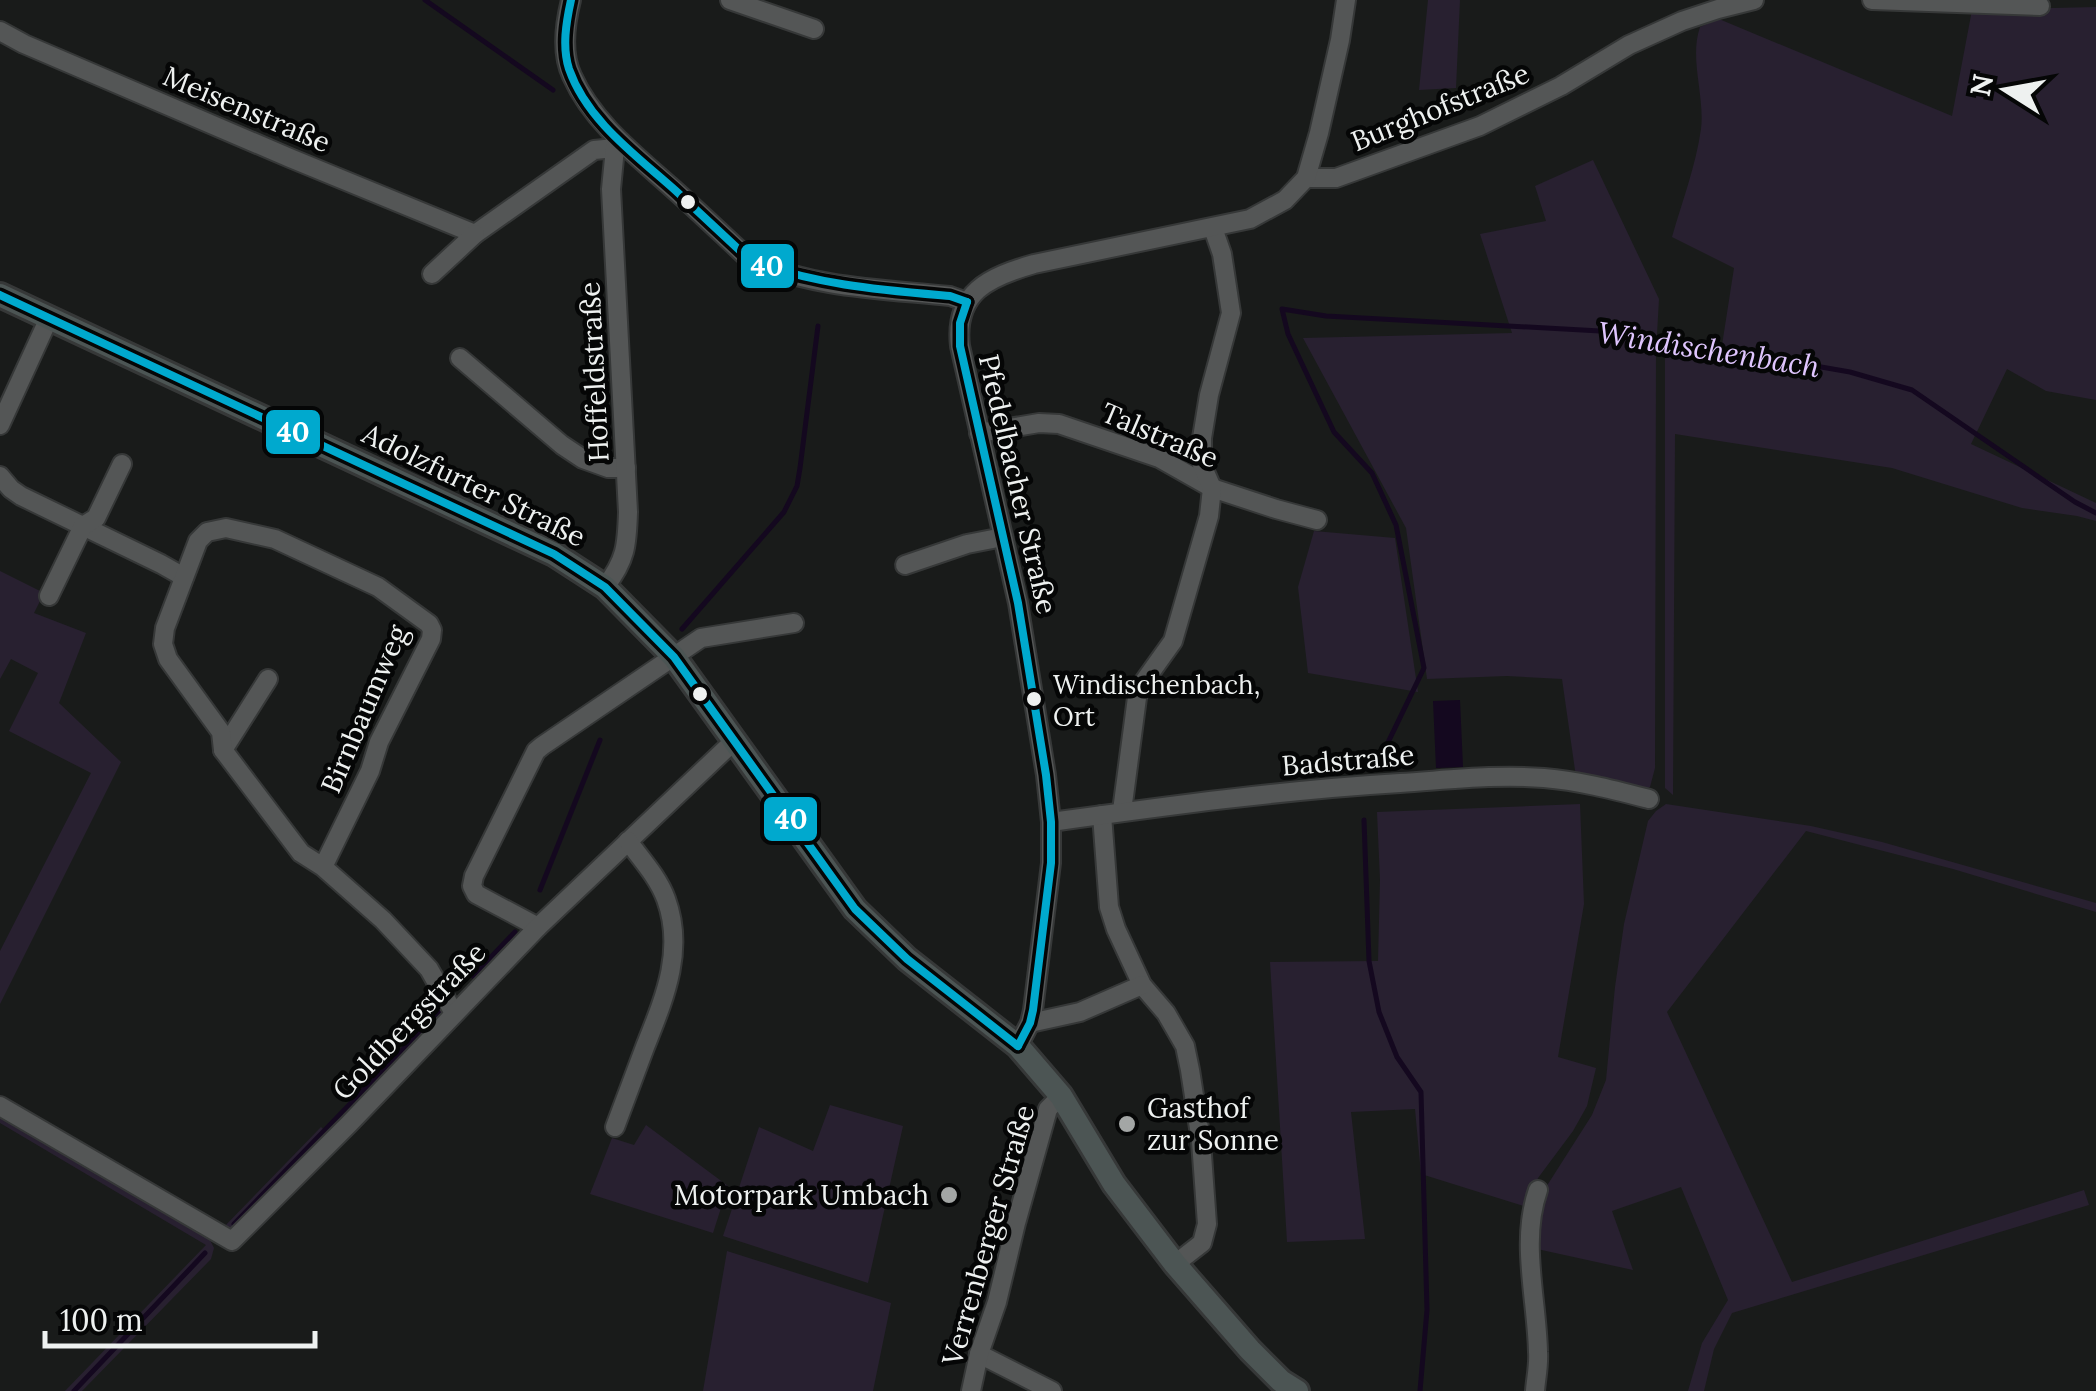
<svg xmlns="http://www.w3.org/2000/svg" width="2096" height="1391" viewBox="0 0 2096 1391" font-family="Lora,serif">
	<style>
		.green { fill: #282030 }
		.water { fill: #14081f }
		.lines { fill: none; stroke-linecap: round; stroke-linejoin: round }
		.stream { stroke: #14081f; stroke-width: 5 }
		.minor-casing { stroke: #363838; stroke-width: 22 }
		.major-casing { stroke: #363838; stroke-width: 28 }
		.minor { stroke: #545656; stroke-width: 18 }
		.major { stroke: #4c5554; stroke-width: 22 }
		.bus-1-casing { stroke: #050606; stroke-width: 15 }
		.bus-1 { stroke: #00a9ce; stroke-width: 8 }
		.bus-dot { fill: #eef1f0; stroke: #050606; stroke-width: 4 }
		.poi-dot { fill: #a3a6a5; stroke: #050606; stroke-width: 4 }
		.labels { text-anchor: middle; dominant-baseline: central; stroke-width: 9; stroke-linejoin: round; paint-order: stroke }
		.bus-label { font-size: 26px; fill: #eef1f0; stroke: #050606; text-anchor: start }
		.street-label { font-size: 28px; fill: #eef1f0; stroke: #050606 }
		.poi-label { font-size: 28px; fill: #eef1f0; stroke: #050606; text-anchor: start }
		.water-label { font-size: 30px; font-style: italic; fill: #dfc5fe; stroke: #050606 }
		.line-badge { stroke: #050606; stroke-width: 4 }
		.badge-label { font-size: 28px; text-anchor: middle; font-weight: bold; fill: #fff }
	</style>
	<rect width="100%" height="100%" fill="#191b1a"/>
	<g class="green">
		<polygon points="1428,0 1460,0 1456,88 1419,90"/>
		<path d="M 2096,7 L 2096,400 L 2046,391 L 2007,369 L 1971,444 L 2096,503 L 2096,521 L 2077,516 L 2022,508 L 1892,468 L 1675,434 L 1673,795 L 1665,788 L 1665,352 L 1720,358 L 1734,268 L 1672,237 C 1682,202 1696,165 1701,129 C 1705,96 1689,59 1700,27 L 1719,19 L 1952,116 L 1972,10 Z"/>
		<polygon points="1593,160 1659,299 1656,352 1655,768 1650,787 1640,792 1576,777 1562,679 1507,676 1427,679 1406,528 1303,338 1512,333 1480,234 1546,221 1535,186"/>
		<polygon points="1314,531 1395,538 1418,692 1308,673 1298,587"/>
		<polygon points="0,571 44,593 34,613 86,633 59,703 121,762 0,1004 0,951 91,773 9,731 38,673 11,659 0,679"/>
		<polygon points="1580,804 1584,904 1558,1057 1596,1068 1587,1106 1573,1131 1538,1178 1527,1207 1421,1174 1415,1109 1351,1112 1365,1239 1287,1242 1270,962 1378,961 1380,880 1377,812"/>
		<polygon points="1666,804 1811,826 1882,842 2096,903 2096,912 1953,869 1806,831 1667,1012 1792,1282 2084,1190 2089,1205 1732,1313 1714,1349 1704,1391 1688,1391 1702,1343 1728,1300 1681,1187 1612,1211 1633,1270 1537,1249 1541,1195 1592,1115 1606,1080 1615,987 1624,924 1648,821 1656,811"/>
		<polygon points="830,1105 903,1126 868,1283 723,1236 759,1127 813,1151"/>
		<polygon points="0,1113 209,1238 214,1248 211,1259 82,1391 65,1391 206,1245 0,1123"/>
		<polygon points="646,1125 728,1186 713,1233 590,1194 612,1138 634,1145"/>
		<polygon points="321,1127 329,1135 236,1230 221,1230"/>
		<polygon points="727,1251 891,1303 873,1391 703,1391"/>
	</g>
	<polygon class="water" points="1460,700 1463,767 1436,768 1433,701"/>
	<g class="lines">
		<g class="stream">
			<polyline points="425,0 553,90"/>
			<polyline points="682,629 784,512 797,486 800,468 818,326"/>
			<polyline points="1378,763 1424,668 1396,525 1372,473 1334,432 1288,334 1282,309 1326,316 1618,332 1850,372 1912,390 2075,502 2096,513"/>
			<polyline points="1364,820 1369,961 1379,1012 1397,1057 1421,1092 1427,1310 1420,1391"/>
			<polyline points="540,890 600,740"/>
			<polyline points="473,976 515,932"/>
			<polyline points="234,1224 443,1008"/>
			<polyline points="74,1391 205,1253"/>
		</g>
		<defs>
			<g id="minor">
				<path d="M 571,0 C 565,24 561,53 572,76 C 592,121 634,154 670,186 C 697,210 723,235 750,260 C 813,288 882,289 950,296 L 967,302"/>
				<polyline points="730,0 814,29"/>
				<polyline points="1872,0 2040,6"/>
				<polyline points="0,31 24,44 290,158 475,234 594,150 615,148 621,142"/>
				<polyline points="1306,178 1336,178 1480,126 1561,86 1629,45 1682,21 1718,9 1754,0"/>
				<polyline points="432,274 475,234"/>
				<polyline points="460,358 562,445 583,459 608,468 626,468"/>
				<polyline points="0,425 49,318"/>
				<polyline points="979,433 1039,423 1059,424 1159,458 1212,488 1276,509 1317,520"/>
				<polyline points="0,476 11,489 21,496 161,564 184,577"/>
				<polyline points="905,565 967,544 1003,537"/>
				<path d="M 605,587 C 626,560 627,545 628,512 L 611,189 L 615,148"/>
				<polyline points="49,596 83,526 96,518 122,464"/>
				<polyline points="223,750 268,679"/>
				<polyline points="1122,811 1138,690 1173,641 1209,516 1212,488 1202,465 1202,438 1209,395 1231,313 1222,254 1213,228"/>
				<polyline points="1102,815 1109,907 1116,929 1142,985 1166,1013 1185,1046 1190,1070 1201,1141 1207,1224 1202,1243 1175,1264"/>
				<path d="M 1051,822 C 1167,806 1283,790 1400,783 C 1448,780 1496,774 1544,778 C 1580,781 1614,790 1649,799"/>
				<polyline points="323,867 370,771 379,742 431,639 432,630 429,624 378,587 275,539 226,528 207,532 198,541 165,628 163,644 168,659 221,732 223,750 301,853 323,867 383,920 429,969 454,1013"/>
				<polyline points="538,927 476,894 472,886 474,876 536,751 542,746 701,638 794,623"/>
				<polyline points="1030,1023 1080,1012 1142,985"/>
				<path d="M 1018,1046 L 1030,1023 L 1033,1010 L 1051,863 L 1051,822 L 1046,775 L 1018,603 L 960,346 C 954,292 989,277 1034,264 L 1250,219 L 1285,200 L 1306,178 L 1319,133 L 1340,40 L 1346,0"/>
				<polyline points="0,1106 232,1241 349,1124 538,927 733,742"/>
				<path d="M 615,1127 C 625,1100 635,1074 645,1047 C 664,999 685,951 666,899 C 658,877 641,859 628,841"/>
				<polyline points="979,1354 1052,1391"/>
				<polyline points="971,1391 979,1354 997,1302 1016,1223 1048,1109 1061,1096"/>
				<path d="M 1535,1391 C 1536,1378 1539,1365 1538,1352 C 1537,1299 1520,1241 1538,1190"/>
			</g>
			<polyline id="major" points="0,295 554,554 605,587 674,657 855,909 907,959 1018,1046 1061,1096 1114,1184 1175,1264 1250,1350 1281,1381 1297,1391"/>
		</defs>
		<use href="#minor" class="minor-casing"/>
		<use href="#major" class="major-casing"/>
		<use href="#minor" class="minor"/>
		<use href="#major" class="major"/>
		<defs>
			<g id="bus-1">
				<path d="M 571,0 C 566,23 562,47 569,69 C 587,121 637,156 676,191 C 701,214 725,237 750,260 C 815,285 882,290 950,296 L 967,302"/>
				<polyline points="0,295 554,554 605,587 674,657 855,909 907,959 1018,1046"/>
				<polyline points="967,302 960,323 960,346 1018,603 1046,775 1051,822 1051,863 1033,1010 1030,1023 1018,1046"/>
			</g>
		</defs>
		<use href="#bus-1" class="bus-1-casing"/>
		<use href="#bus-1" class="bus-1"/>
	</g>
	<g class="bus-dot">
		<circle cx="688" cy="202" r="9"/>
		<circle cx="700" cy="694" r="9"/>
		<circle cx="1034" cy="699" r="9"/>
	</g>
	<g class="poi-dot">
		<circle cx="1127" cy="1124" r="10"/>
		<circle cx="949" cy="1195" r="10"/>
	</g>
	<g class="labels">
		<g class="bus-label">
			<text x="1053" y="684">Windischenbach,<tspan x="1053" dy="32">Ort</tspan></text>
		</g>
		<g class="street-label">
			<text transform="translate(1440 107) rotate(-22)">Burghofstraße</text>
			<text transform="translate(247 109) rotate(23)">Meisenstraße</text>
			<text transform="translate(594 372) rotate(-93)">Hoffeldstraße</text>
			<text transform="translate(1160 435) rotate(23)">Talstraße</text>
			<text transform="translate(1018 484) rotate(77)">Pfedelbacher Straße</text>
			<text transform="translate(474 485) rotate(26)">Adolzfurter Straße</text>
			<text transform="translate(364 709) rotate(-67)">Birnbaumweg</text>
			<text transform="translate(1348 760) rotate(-5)">Badstraße</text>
			<text transform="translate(409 1021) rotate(-46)">Goldbergstraße</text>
			<text transform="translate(988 1235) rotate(-74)">Verrenberger Straße</text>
		</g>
		<g class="poi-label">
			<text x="1147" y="1108">Gasthof<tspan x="1147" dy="32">zur Sonne</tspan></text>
			<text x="929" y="1195" text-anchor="end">Motorpark Umbach</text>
		</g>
		<g class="water-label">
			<text transform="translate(1709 349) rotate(9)">Windischenbach</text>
		</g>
	</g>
	<g class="line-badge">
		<rect x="739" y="242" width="57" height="48" rx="10" fill="#00a9ce"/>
		<rect x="264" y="408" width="58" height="48" rx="10" fill="#00a9ce"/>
		<rect x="762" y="795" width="57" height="48" rx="10" fill="#00a9ce"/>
	</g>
	<g class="badge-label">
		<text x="767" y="276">40</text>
		<text x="293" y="442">40</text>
		<text x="791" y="829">40</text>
	</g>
	<g transform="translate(2006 90) rotate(281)" stroke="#050606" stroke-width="8" paint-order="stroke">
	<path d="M0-8L18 38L0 25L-18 38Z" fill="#eef1f0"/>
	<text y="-15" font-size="28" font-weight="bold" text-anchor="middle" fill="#eef1f0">N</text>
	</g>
	<path d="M45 1331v15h270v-15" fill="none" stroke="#eef1f0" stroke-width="5"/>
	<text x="60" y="1331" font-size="30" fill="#eef1f0" stroke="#050606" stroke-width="8" paint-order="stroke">100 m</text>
</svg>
